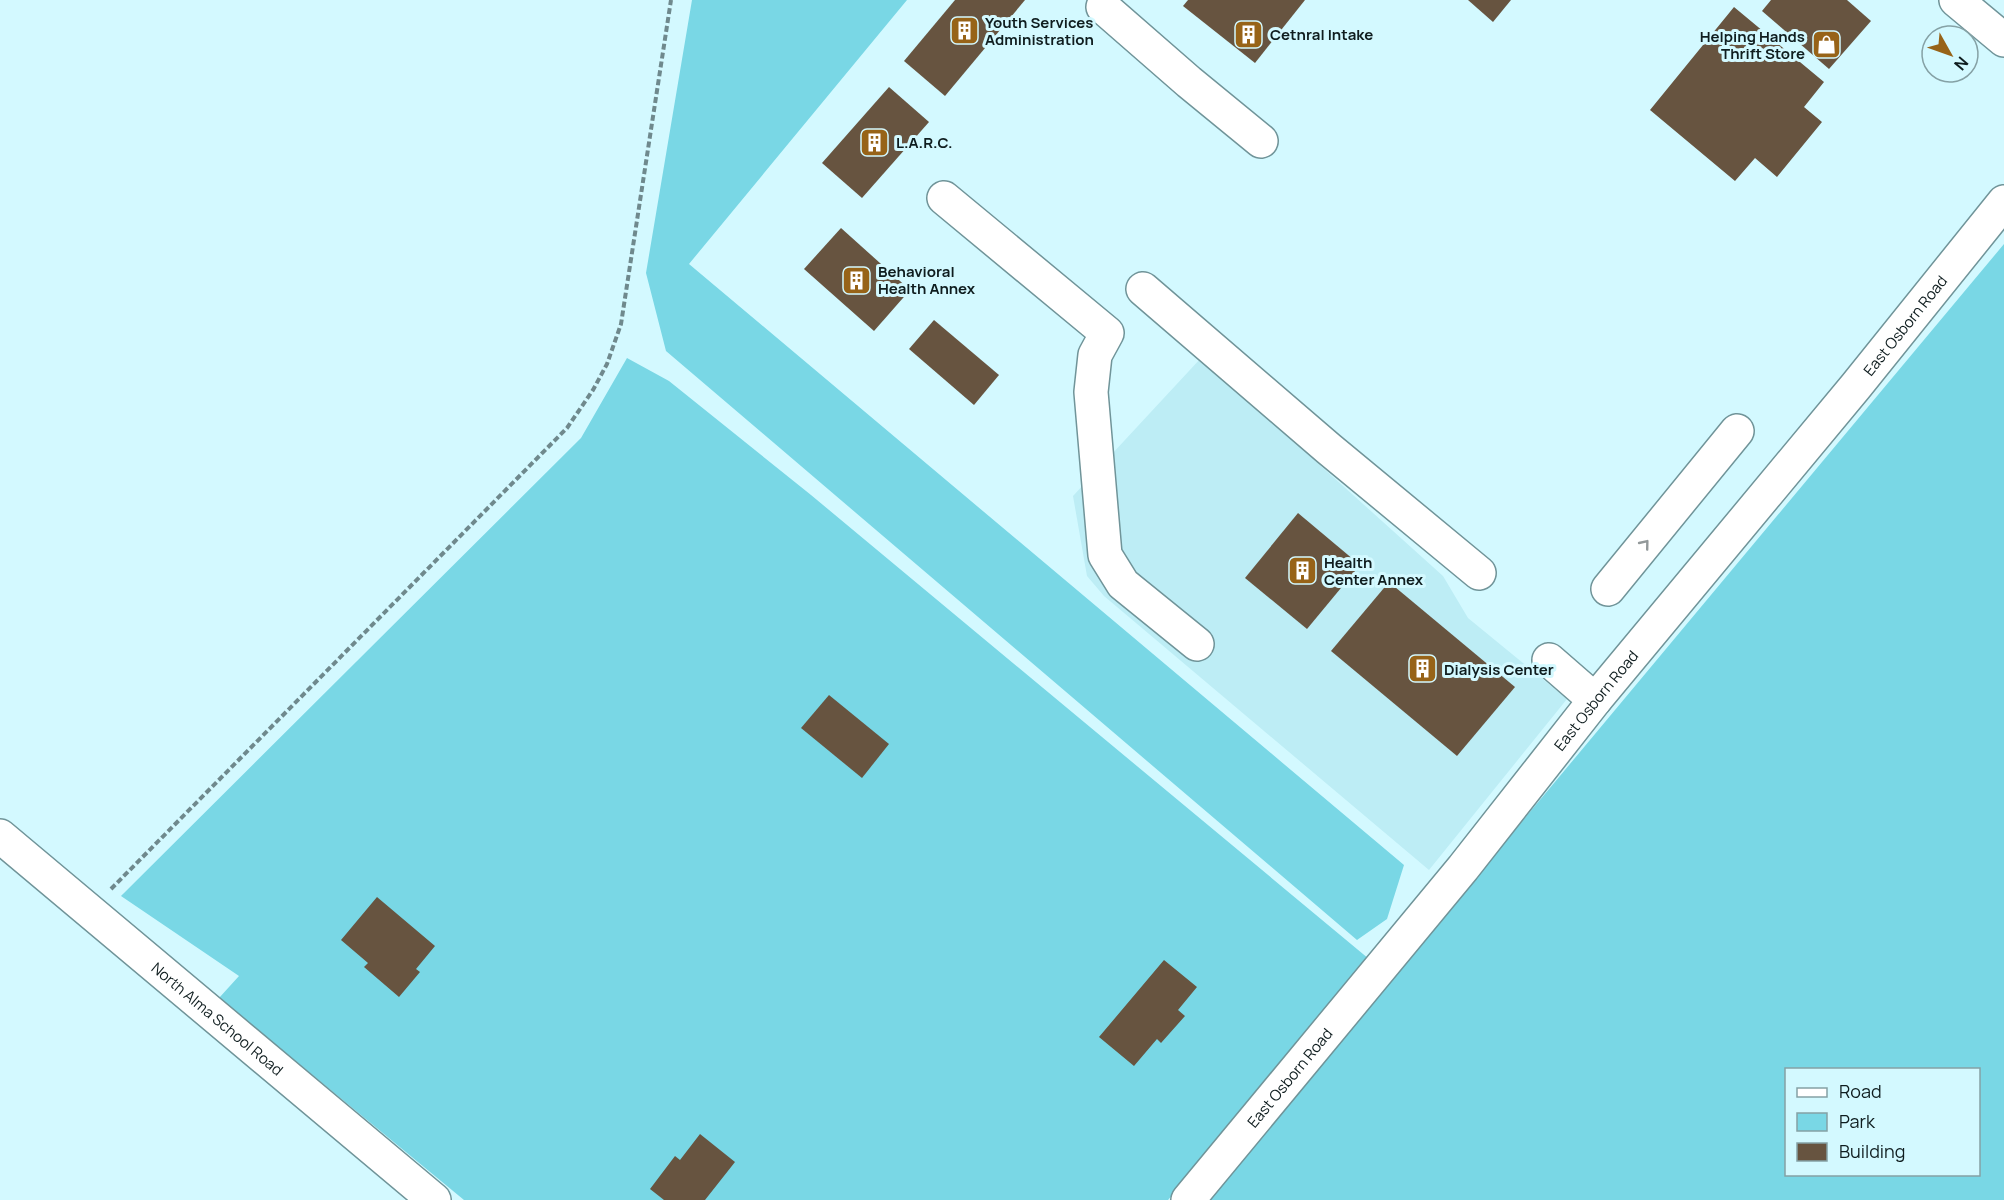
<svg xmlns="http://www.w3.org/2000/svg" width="2004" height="1200" viewBox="0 0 2004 1200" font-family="Manrope,sans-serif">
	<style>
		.built { fill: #bdedf5 }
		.green { fill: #79d7e5; fill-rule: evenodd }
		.building { fill: #675440 }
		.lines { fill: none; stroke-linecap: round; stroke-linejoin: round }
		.minor-casing { stroke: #709499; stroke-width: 36 }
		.path { stroke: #6f898d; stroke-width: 4; stroke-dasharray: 6 3; stroke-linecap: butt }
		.minor { stroke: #fff; stroke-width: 33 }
		.oneway { stroke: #93999a }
		.labels { text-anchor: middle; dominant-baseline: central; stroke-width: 6; stroke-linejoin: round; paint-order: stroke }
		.poi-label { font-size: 15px; font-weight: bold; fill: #0f1d1f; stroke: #d3f9ff; text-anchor: start }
		.street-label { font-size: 15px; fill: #0f1d1f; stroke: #d3f9ff }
	</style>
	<rect width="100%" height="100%" fill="#d3f9ff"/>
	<polygon class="built" points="1201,358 1443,576 1468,618 1567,699 1429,870 1104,596 1087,576 1073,496"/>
	<g class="green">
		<polygon points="692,0 907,0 689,264 1404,865 1387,919 1357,940 666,351 646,273"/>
		<path d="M 2004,244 L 2004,1200 L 1206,1200 ZM 1786,1070 L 1978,1070 L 1978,1174 L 1786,1174 Z"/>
		<polygon points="627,358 669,381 811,495 1369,959 1168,1200 464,1200 219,998 239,976 121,896 581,438"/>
	</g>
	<g class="building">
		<polygon points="955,0 1025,0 945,96 904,61"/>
		<polygon points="1188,0 1305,0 1255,63 1183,6"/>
		<polygon points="1468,0 1511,0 1493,22"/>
		<polygon points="1771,0 1847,0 1871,21 1829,69 1762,11"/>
		<polygon points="1734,7 1824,82 1804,107 1822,122 1777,177 1755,158 1735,181 1650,110"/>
		<polygon points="889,87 929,122 862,198 822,163"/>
		<polygon points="841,228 910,290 874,331 804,269"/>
		<polygon points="934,320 999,375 974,405 909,349"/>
		<polygon points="1298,513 1360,565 1307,629 1245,578"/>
		<polygon points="1389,582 1515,687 1457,756 1331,651"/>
		<polygon points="829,695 889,744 862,778 801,728"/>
		<polygon points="377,897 435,946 416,969 420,972 399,997 364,967 368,963 341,940"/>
		<polygon points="1164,960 1197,987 1178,1010 1185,1016 1161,1043 1157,1039 1134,1066 1099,1037"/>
		<polygon points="700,1134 735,1162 705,1200 664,1200 650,1189 675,1156 680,1160"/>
	</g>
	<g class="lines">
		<defs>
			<g id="minor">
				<polyline points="1956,0 2004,40"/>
				<polyline points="1103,7 1189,82 1261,141"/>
				<polyline points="944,198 1107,333 1095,355 1091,392 1105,555 1123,584 1197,644"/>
				<polyline points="1143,289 1329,449 1479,573"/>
				<polyline points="1608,589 1737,431"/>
				<polyline points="1549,660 1595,700"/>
				<path id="s1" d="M 0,836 L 434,1200"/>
				<path id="s2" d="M 1188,1200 L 1463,868 L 1595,700 L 1856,386 L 2004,202"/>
			</g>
		</defs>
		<use href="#minor" class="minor-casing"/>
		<polyline class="path" points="111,889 567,428 593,390 607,364 621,324 671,0"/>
		<use href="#minor" class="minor"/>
	</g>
	<defs><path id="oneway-chevron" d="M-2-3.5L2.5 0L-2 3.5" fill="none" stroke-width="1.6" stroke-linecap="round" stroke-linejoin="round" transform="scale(1.5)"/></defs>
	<use class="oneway" href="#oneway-chevron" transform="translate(1645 544) rotate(-51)"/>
	<defs>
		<symbol id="building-square" viewBox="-11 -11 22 22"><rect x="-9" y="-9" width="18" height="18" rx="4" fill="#976318" stroke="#d3f9ff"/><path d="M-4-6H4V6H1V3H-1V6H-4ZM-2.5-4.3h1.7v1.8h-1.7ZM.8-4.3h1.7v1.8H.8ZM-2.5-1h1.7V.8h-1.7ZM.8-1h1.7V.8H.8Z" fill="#fff"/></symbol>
		<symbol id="shop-square" viewBox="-11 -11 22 22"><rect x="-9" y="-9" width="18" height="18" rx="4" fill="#976318" stroke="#d3f9ff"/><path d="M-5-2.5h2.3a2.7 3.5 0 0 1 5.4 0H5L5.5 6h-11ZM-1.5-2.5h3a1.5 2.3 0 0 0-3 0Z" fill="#fff"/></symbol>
	</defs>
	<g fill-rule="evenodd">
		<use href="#building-square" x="948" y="14" width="33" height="33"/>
		<use href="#building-square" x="1232" y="18" width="33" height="33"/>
		<use href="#shop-square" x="1810" y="28" width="33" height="33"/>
		<use href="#building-square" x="858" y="126" width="33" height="33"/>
		<use href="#building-square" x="840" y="264" width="33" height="33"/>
		<use href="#building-square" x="1286" y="554" width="33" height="33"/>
		<use href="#building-square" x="1406" y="652" width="33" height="33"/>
	</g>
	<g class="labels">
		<g class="poi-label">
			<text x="985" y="22">Youth Services<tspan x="985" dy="17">Administration</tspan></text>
			<text x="1270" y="34">Cetnral Intake</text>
			<text x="1805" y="36" text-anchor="end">Helping Hands<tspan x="1805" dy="17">Thrift Store</tspan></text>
			<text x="896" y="142">L.A.R.C.</text>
			<text x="878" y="271">Behavioral<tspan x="878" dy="17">Health Annex</tspan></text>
			<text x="1324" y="562">Health<tspan x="1324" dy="17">Center Annex</tspan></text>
			<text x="1444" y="669">Dialysis Center</text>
		</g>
		<g class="street-label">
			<text stroke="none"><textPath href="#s2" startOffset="1131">East Osborn Road</textPath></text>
			<text stroke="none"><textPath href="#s2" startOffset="645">East Osborn Road</textPath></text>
			<text stroke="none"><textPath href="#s1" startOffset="284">North Alma School Road</textPath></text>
			<text stroke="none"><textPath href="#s2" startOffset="159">East Osborn Road</textPath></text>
		</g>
	</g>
	<rect x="1785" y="1068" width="195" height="108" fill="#d3f9ff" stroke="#85a1a5" stroke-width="1.5"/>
	<rect x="1797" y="1088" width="30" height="9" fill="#ffffff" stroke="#85a1a5" stroke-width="1.5"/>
	<text x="1839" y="1098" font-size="18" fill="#0f1d1f">Road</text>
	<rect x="1797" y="1113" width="30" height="18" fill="#79d7e5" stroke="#85a1a5" stroke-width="1.5"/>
	<text x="1839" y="1128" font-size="18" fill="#0f1d1f">Park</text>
	<rect x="1797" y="1143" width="30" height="18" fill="#675440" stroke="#85a1a5" stroke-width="1.5"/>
	<text x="1839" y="1158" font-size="18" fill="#0f1d1f">Building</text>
	<g transform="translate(1950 54) rotate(130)"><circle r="28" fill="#d3f9ff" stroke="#85a1a5" stroke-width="1.5"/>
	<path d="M0-4.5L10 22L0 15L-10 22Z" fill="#976318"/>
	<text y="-9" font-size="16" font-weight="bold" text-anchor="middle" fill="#0f1d1f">N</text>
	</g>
</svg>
